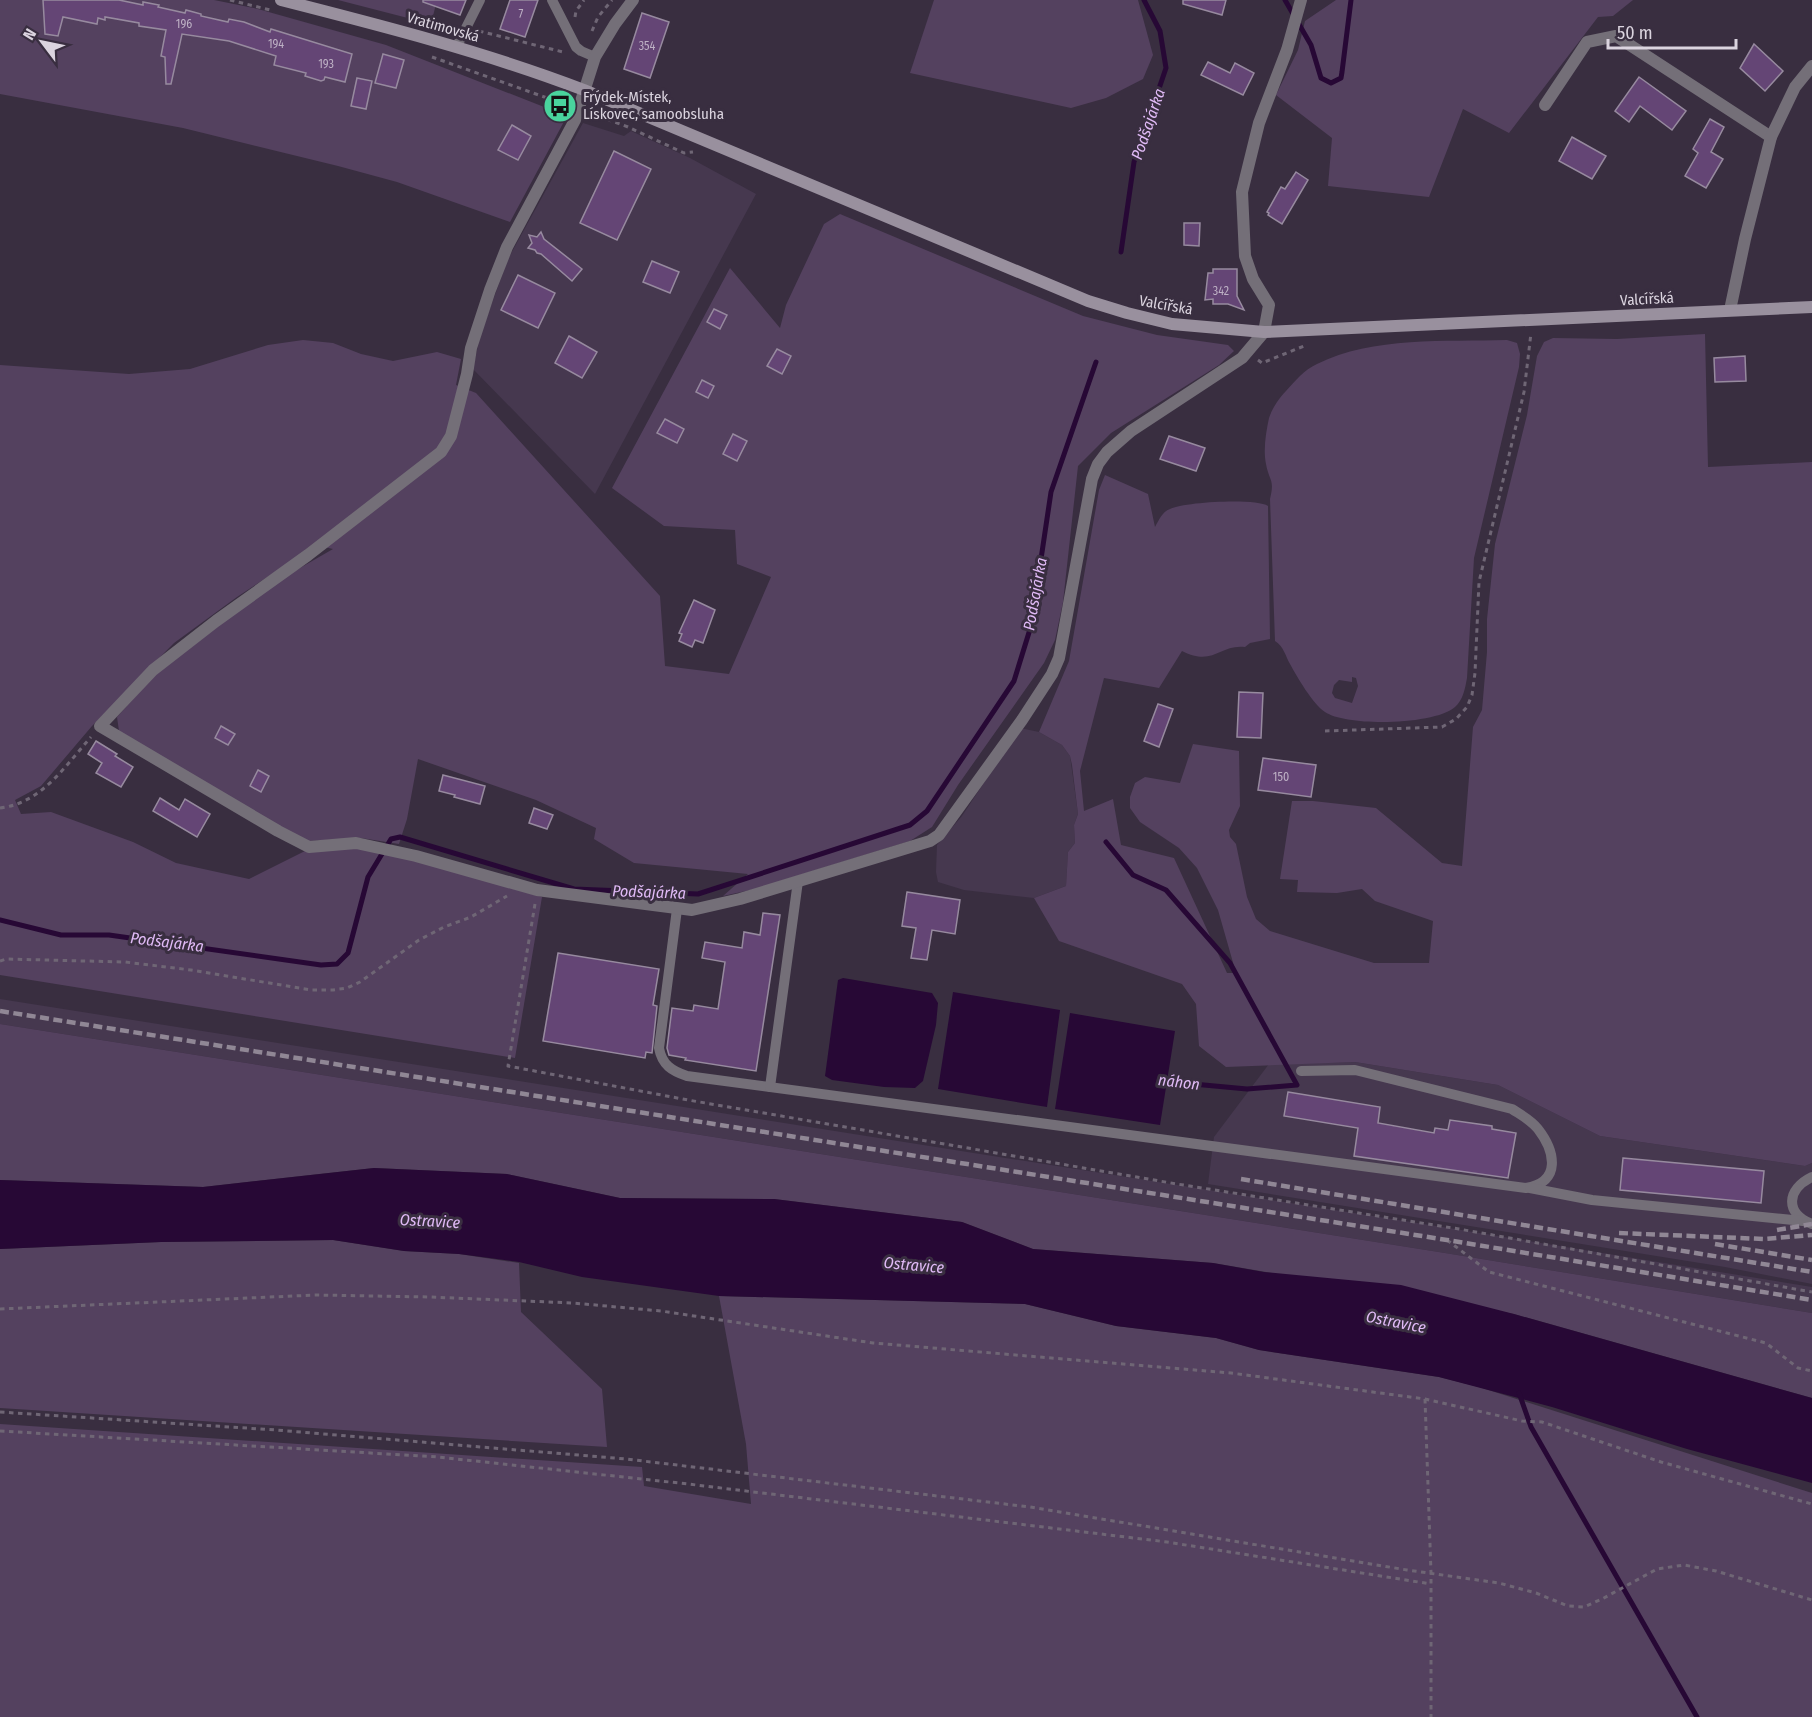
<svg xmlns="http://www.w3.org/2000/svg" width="1812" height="1717" viewBox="0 0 1812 1717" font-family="'Fira Sans Condensed',sans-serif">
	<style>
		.built { fill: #46384f }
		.green { fill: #54415f; fill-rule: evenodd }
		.water { fill: #270835 }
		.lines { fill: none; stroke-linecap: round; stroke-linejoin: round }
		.stream { stroke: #270835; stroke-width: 5 }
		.building { fill: #644575; stroke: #978a9f; stroke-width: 1.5 }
		.path { stroke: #6f6675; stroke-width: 3; stroke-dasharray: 4.5 4.5; stroke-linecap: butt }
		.lane { stroke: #746f78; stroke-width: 10 }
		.street { stroke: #746f78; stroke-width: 12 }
		.secondary { stroke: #99909e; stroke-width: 12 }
		.rail { stroke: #908795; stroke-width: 4.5; stroke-dasharray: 9 4.5; stroke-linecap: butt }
		.labels { text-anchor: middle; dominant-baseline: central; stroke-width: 6; stroke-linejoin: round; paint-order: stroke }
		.number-label { font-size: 12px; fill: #bdb0c4 }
		.street-label { font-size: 15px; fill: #dbd4df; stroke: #392e40 }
		.poi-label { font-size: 15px; fill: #dbd4df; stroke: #392e40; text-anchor: start }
		.water-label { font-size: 16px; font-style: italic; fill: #e0baf6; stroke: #392e40 }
	</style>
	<rect width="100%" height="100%" fill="#392e40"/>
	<g class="built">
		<polygon points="583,123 624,136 631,131 690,158 756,194 595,494 473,369 480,336 508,259"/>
		<polygon points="1020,728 1039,732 1062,745 1070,756 1078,814 1074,825 1075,843 1068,852 1066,886 1034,898 964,890 938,882 936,872 937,845 962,816"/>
		<polygon points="0,999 1449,1228 1812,1287 1812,1313 1445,1253 0,1024"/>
		<polygon points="1355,1062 1498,1085 1600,1136 1805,1166 1812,1163 1812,1284 1725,1267 1208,1184 1214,1137 1269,1064"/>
	</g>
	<g class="green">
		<polygon points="0,0 214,0 258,9 386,45 567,116 510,222 397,182 338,166 183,128 0,94"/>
		<polygon points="338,0 437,0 431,24"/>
		<polygon points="934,0 1138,0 1153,55 1143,79 1106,98 1071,108 910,73"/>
		<polygon points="1336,0 1633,0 1613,16 1598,17 1509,133 1463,109 1429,197 1328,186 1332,138 1276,95 1298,50 1305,21"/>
		<polygon points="840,214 1083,316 1157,335 1228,345 1234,351 1219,365 1111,433 1078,466 1063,602 1055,640 1044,663 958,785 932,827 910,841 755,889 723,896 748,874 634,863 594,839 596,828 536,800 418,759 407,819 399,844 361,838 308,841 284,830 119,731 117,717 154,676 274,583 333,549 316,545 237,597 174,643 92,726 41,786 15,800 21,814 51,812 133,842 176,863 249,879 307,850 355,848 395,855 542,897 515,1058 0,975 0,365 129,374 190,369 268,345 303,340 333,343 361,354 393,361 437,352 461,359 456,385 476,393 660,596 665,666 729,674 771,577 737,564 735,530 664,526 612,488 730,268 780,328 786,305 824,224"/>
		<path d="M 1705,334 L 1708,467 L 1812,462 L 1812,1163 L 1805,1166 L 1600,1136 L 1498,1085 L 1355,1062 L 1226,1067 L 1199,1046 L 1196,1004 L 1182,984 L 1059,941 L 1034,898 L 1066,886 L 1068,852 L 1075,843 L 1074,825 L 1078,814 L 1072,765 L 1070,756 L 1062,745 L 1039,732 L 1069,661 L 1099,490 L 1105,475 L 1148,494 L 1155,527 C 1159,520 1162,512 1170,509 C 1184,502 1256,498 1268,506 L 1270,639 L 1250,643 L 1245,647 C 1219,644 1214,667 1182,651 L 1159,688 L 1104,678 L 1080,771 L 1084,811 L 1113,799 L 1121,845 L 1174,858 L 1227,973 L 1236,973 L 1218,910 L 1197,868 L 1179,848 L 1140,822 L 1130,808 L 1130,797 L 1135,783 L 1145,777 L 1180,783 L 1193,744 L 1239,751 L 1240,806 L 1229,830 L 1230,837 L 1236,844 L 1247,897 L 1256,919 L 1270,931 L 1374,963 L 1429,963 L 1433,921 L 1375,901 L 1362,889 L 1337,893 L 1297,892 L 1298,880 L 1280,879 L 1292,801 L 1313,801 L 1376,808 L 1442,863 L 1462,866 L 1473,727 L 1482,710 L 1487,652 L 1487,619 L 1495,544 L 1527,415 L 1537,356 L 1544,342 L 1553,338 L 1617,339 Z"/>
		<path d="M 1507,340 L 1517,343 L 1520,354 L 1519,367 L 1474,558 L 1467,678 C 1465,689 1463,700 1455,707 C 1435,725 1347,727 1325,712 C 1313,704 1297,677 1290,664 C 1285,655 1284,647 1275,641 L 1270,499 C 1275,479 1269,481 1266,464 C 1263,450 1266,432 1269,418 C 1272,409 1279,398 1286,391 C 1295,381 1304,370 1317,364 C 1373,336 1446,342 1507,340 ZM 1352,677 L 1356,678 L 1358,686 L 1352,703 L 1335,698 L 1332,693 L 1334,685 L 1339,680 L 1352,682 Z"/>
		<polygon points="0,1024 1445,1253 1812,1313 1812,1398 1514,1314 1213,1263 1033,1249 962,1222 774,1199 620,1198 507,1174 374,1168 203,1187 0,1180"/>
		<polygon points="333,1240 404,1251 459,1254 519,1263 521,1312 602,1389 607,1447 0,1408 0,1249 161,1242"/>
		<polygon points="719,1296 1025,1304 1116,1326 1216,1338 1259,1350 1439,1377 1479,1387 1812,1493 1812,1717 0,1717 0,1424 642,1467 644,1486 751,1504 746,1444"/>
	</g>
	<g class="water">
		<polygon points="843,978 932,993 938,1003 936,1025 923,1081 915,1088 884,1087 832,1080 825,1076 838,980"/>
		<polygon points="953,992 1060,1010 1047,1107 938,1089"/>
		<polygon points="1070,1013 1175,1031 1160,1125 1055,1109"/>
		<polygon points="374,1168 507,1174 620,1198 774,1199 962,1222 1033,1249 1213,1263 1264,1272 1401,1285 1514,1314 1812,1398 1812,1483 1687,1449 1552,1407 1439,1377 1259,1350 1216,1338 1116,1326 1025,1304 719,1296 582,1277 519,1262 459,1254 404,1251 333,1240 161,1242 0,1249 0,1180 203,1187"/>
	</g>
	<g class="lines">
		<g class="stream">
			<polyline points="1285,0 1311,45 1321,78 1331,83 1341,78 1342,72 1351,0"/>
			<polyline points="1121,252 1134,162 1166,68 1160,31 1144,0"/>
			<polyline points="1106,842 1133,875 1166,890 1230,963 1297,1085 1247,1089 1161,1081"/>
			<polyline points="0,920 61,935 109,935 321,965 337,964 348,953 368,877 391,839 400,837 574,889 698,894 910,825 927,811 1014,681 1031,626 1051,492 1096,362"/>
			<polyline points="1519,1393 1531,1427 1697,1717"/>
		</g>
	</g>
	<g class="building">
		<polygon points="43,0 119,0 143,5 143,2 159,5 158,7 185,13 186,10 201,14 201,16 228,22 229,19 244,22 270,32 271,29 352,54 345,82 325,77 324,80 321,81 305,76 306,73 274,65 276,56 229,41 182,34 171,84 166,84 165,57 161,56 166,30 139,26 139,23 105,17 105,20 98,18 97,24 63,17 58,36 45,34"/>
		<polygon points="423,0 466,0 460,15 423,2"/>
		<polygon points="510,0 538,0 525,37 500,29"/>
		<polygon points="1183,0 1226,0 1222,15 1183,4"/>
		<polygon points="642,13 669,22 650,78 624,69"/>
		<polygon points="1754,44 1783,71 1765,91 1740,68"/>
		<polygon points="383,54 404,60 396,88 375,83"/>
		<polygon points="1208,62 1230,73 1235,63 1254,73 1243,95 1201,75"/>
		<polygon points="1639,77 1686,111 1672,130 1640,106 1629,122 1615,111"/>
		<polygon points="357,78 372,81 366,109 351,106"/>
		<polygon points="1710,119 1724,127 1711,152 1723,159 1706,188 1685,176 1698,153 1693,149"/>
		<polygon points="512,125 531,136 518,160 498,150"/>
		<polygon points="1572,137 1606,156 1592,179 1559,161"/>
		<polygon points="614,151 651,169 617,240 580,223"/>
		<polygon points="1296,172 1308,180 1282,224 1268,215 1269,213 1267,212 1281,187 1285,189"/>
		<polygon points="1184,223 1200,223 1199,246 1184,245"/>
		<polygon points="541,232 544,239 582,269 572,281 541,254 537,253 535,250 528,248 532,243 529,235 537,237"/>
		<polygon points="652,261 679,272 670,293 643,282"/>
		<polygon points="1213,269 1237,269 1237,296 1244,310 1228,304 1213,304 1213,299 1205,300 1208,273 1213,273"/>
		<polygon points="518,275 555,293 538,328 501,310"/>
		<polygon points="714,309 727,315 720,329 707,322"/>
		<polygon points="569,336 597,352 582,378 555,363"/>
		<polygon points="777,349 791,356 782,374 767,366"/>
		<polygon points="1745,356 1746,381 1715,382 1714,358"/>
		<polygon points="702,380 714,386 708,398 696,392"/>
		<polygon points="665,419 684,429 677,443 657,433"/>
		<polygon points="733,434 747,441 737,461 723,454"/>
		<polygon points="1169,436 1205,448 1196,471 1160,459"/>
		<polygon points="694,600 715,610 703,643 695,640 692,647 679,641 682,634 679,633"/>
		<polygon points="1239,692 1263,693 1261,738 1237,737"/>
		<polygon points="1158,704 1173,709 1159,747 1144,741"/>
		<polygon points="221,726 235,734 228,745 215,738"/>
		<polygon points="96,741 117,754 115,756 133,767 121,787 96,773 102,763 88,754"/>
		<polygon points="1263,758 1316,765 1311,797 1258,790"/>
		<polygon points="258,770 269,776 261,792 250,786"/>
		<polygon points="443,775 485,786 480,804 454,797 455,795 439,791"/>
		<polygon points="160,798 179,810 185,799 210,814 197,837 153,811"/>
		<polygon points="534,808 553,815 547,829 529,823"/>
		<polygon points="907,892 960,900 955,934 932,930 927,960 911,958 916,928 902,926"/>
		<polygon points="763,913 780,915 756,1071 685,1060 686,1058 669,1055 667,1048 672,1008 693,1011 694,1005 718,1009 725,962 702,958 705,942 742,948 744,932 760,935"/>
		<polygon points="558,953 659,969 653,1005 657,1006 652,1053 646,1052 645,1058 543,1041"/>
		<polygon points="1288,1092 1380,1107 1378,1123 1434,1133 1435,1128 1448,1130 1450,1120 1492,1126 1492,1129 1516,1133 1508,1178 1354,1156 1358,1128 1284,1116"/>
		<polygon points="1623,1158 1764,1171 1761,1203 1620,1190"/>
	</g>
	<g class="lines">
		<g class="path">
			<polyline points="230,0 270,10"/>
			<polyline points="575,17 576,11 584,0"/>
			<polyline points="479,31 563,52"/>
			<polyline points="592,31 598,17 612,0"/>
			<polyline points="432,57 564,104"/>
			<polyline points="590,113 628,127 684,153 693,152"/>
			<polyline points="1258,360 1262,363 1304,346"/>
			<polyline points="1325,731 1442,727 1456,719 1467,707 1472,695 1475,673 1479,582 1524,392 1531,333"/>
			<path d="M 0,808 C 42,803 65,766 91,737"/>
			<polyline points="535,904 508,1066 688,1100 1177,1184 1459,1229 1812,1292"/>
			<polyline points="0,961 6,959 125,962 191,970 311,990 333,990 347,988 360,982 419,940 444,927 471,917 507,896"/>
			<polyline points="1447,1240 1489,1272 1766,1343 1798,1368 1812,1371"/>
			<polyline points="0,1309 316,1295 430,1297 573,1303 661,1311 873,1343 1231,1373 1425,1399 1522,1421 1542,1422 1661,1462 1812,1504"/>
			<polyline points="1425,1399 1431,1573 1431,1717"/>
			<polyline points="0,1412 276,1430 626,1459 1030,1507 1407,1570 1499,1583 1536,1593 1568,1606 1584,1607 1602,1599 1657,1569 1684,1565 1716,1571 1812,1600"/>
			<polyline points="0,1431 438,1457 688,1484 1167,1542 1431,1584"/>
		</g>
		<g class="lane">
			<polyline points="552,0 576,47 581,51 595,57"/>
			<polyline points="457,46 480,0"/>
			<path d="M 677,909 L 659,1048 C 662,1065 672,1071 687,1076 L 1526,1188 C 1562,1182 1555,1151 1538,1129 C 1531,1120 1521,1115 1512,1109 L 1355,1070 L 1301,1071"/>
			<polyline points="770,1087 798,881"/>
			<path d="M 1812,1177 C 1787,1189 1784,1213 1812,1224"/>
			<polyline points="1530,1188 1592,1200 1803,1221"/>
		</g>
		<g class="street">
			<polyline points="633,0 615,24 595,57 575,120 507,247 490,290 471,348 467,374 451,436 441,452 308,555 216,621 153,670 100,726 278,831 309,847 356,843 416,856 537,890 692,910 740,899 930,841 939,835 1022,720 1052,674 1059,658 1092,479 1098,464 1107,452 1131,431 1242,358 1264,332 1269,305 1253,279 1245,256 1242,192 1259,123 1287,50 1301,0"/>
			<polyline points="1545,105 1587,42 1616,36 1771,137"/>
			<polyline points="1730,310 1745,239 1771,137 1795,87 1812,66"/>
		</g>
		<path class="secondary" d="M 281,0 C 383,26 485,52 584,90 L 1088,301 L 1127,313 L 1172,324 L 1264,332 L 1812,307"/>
		<g class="rail">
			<polyline points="0,1011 1447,1240 1812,1300"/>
			<polyline points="1241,1179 1812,1272"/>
			<polyline points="1777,1230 1812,1224"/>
			<polyline points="1619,1233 1763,1239 1812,1235"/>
			<polyline points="1715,1244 1812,1260"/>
		</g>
	</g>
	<defs>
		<symbol id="bus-disc" viewBox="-11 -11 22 22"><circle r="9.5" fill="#49d49d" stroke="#392e40"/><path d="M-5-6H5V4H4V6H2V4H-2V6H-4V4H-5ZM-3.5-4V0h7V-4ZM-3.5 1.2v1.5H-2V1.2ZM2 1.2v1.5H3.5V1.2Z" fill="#111"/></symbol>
	</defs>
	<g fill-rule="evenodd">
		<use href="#bus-disc" x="541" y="87" width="38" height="38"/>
	</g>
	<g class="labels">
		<g class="number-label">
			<text x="521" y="14">7</text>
			<text x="184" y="24">196</text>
			<text x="276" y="44">194</text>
			<text x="647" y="46">354</text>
			<text x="326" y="64">193</text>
			<text x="1221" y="291">342</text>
			<text x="1281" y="777">150</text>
		</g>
		<g class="street-label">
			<text transform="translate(443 27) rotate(16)">Vratimovská</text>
			<text transform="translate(1647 299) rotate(-3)">Valcířská</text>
			<text transform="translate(1166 305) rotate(10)">Valcířská</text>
		</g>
		<g class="poi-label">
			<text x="583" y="97">Frýdek-Místek,<tspan x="583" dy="17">Lískovec, samoobsluha</tspan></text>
		</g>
		<g class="water-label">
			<text transform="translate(1148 124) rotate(-71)">Podšajárka</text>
			<text transform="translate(1035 594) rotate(-80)">Podšajárka</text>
			<text transform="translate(649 892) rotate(2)">Podšajárka</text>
			<text transform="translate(167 942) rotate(7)">Podšajárka</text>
			<text transform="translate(1179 1082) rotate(7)">náhon</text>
			<text transform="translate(430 1221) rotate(3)">Ostravice</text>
			<text transform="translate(914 1265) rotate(5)">Ostravice</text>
			<text transform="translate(1396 1322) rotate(11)">Ostravice</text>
		</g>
	</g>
	<g transform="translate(42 42) rotate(302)" stroke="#392e40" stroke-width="4.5" paint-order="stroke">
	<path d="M0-4.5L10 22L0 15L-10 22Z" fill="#dbd4df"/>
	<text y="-9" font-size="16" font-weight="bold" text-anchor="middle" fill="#dbd4df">N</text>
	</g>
	<path d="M1608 39v9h128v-9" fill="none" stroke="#dbd4df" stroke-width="3"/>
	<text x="1617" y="39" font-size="18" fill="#dbd4df" stroke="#392e40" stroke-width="4.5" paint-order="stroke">50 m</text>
</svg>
